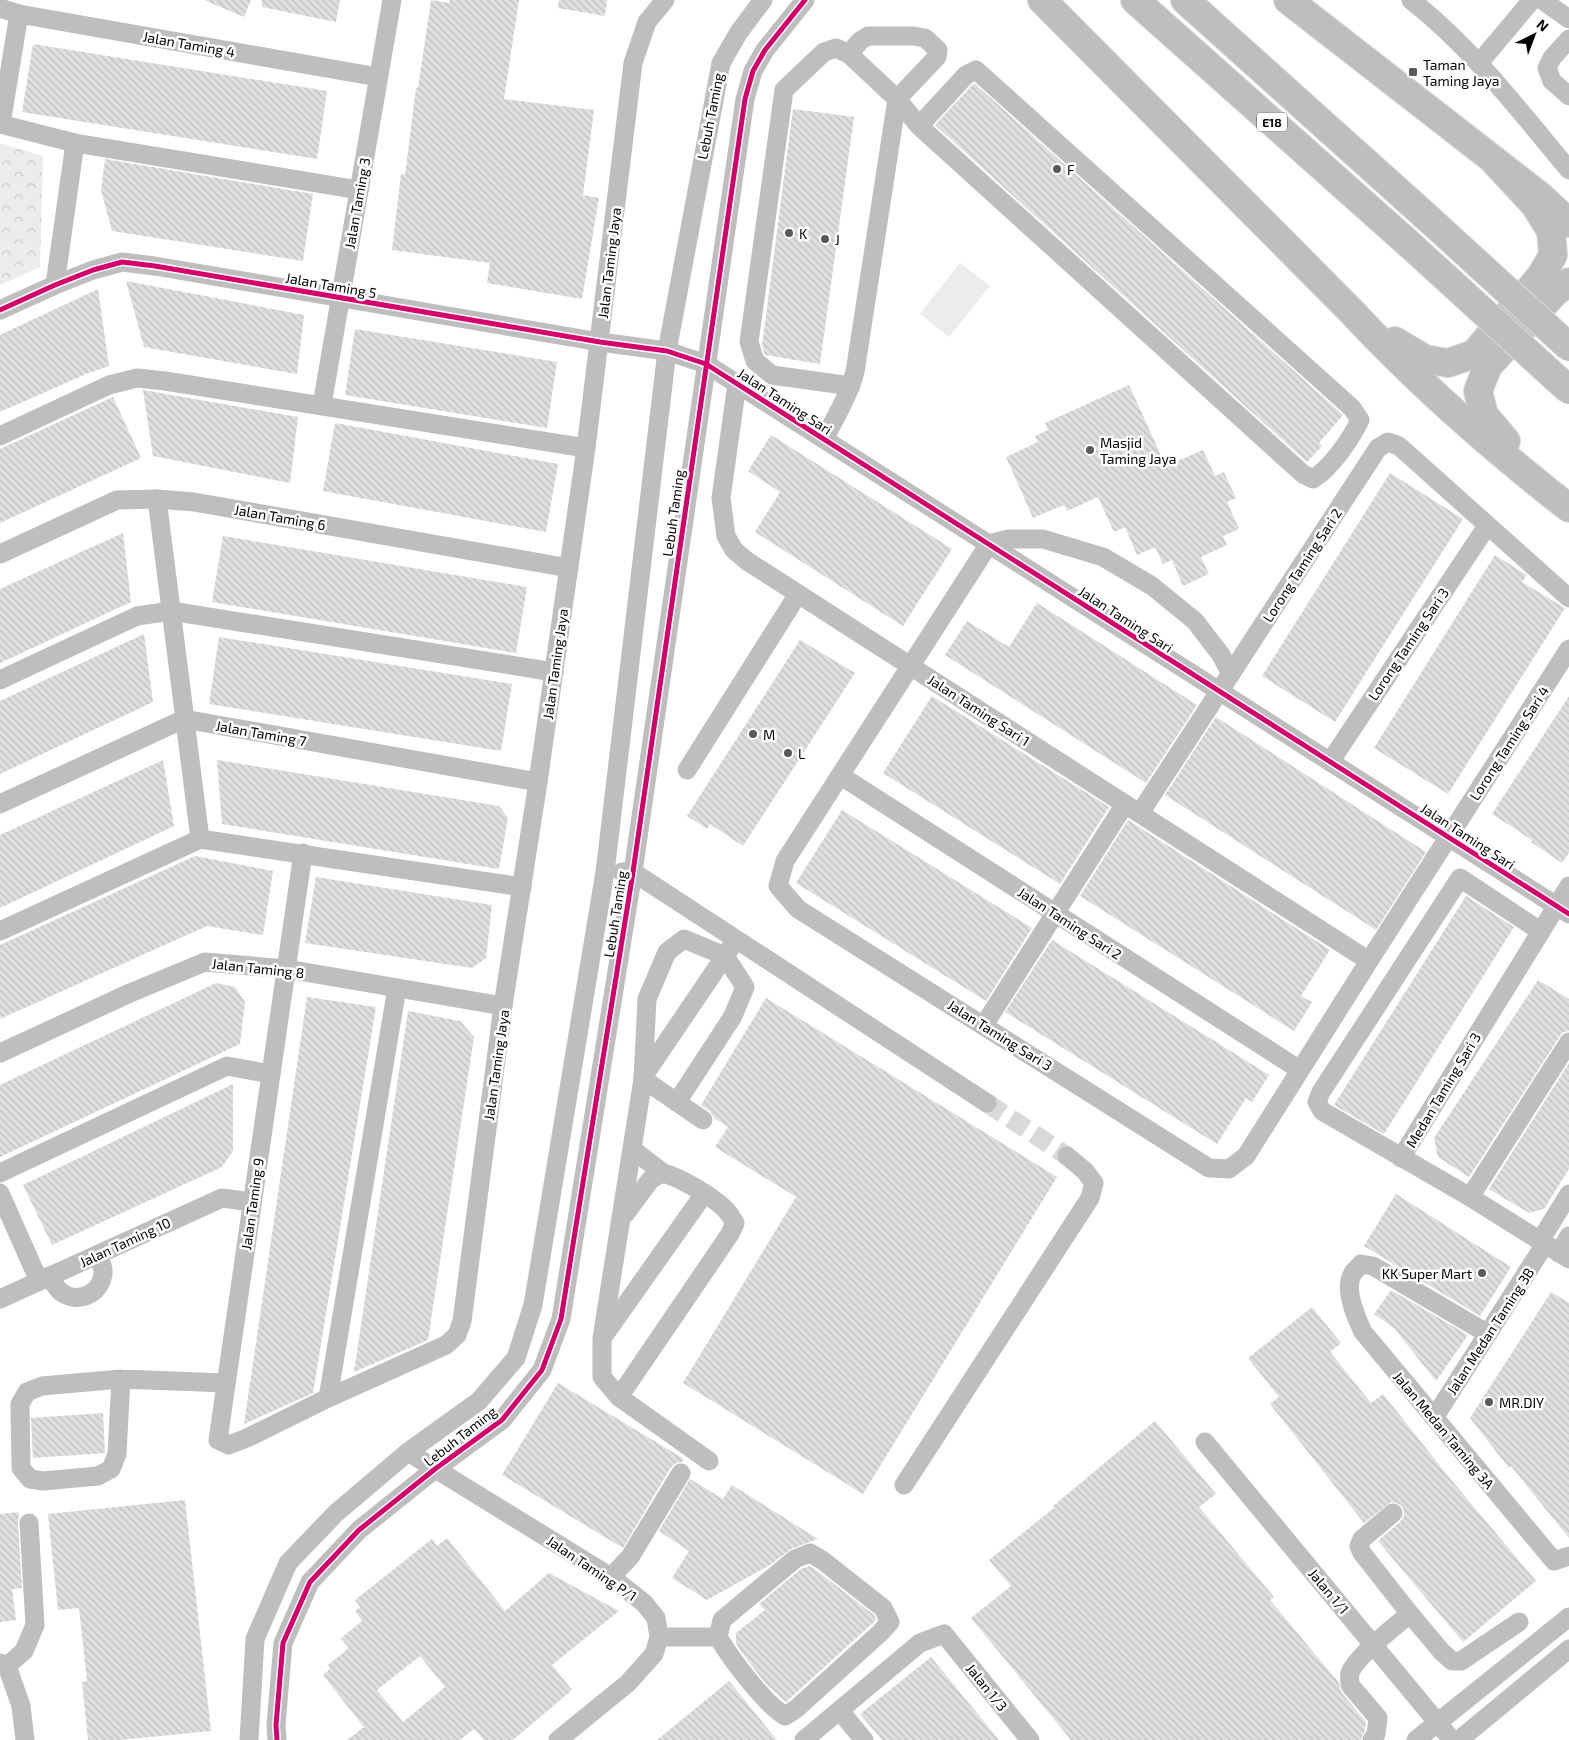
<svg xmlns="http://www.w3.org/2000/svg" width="1569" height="1740" viewBox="0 0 1569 1740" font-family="'Exo 2',sans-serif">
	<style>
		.park { fill: url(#park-crowns) }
		.garden { fill: #ececec }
		.building { fill: url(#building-back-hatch); fill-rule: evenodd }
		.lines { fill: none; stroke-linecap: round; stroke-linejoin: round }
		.minor-tunnel { stroke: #d9d9d9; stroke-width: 19; stroke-dasharray: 19 9; stroke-linecap: butt }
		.highway-casing { stroke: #dbdbdb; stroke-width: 30 }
		.minor { stroke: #bebebe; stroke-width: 19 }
		.highway { stroke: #bebebe; stroke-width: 28 }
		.highway-bridge-casing { stroke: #dbdbdb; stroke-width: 30; stroke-linecap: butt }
		.highway-bridge { stroke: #bebebe; stroke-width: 28 }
		.cycleway-casing { stroke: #fff; stroke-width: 8 }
		.cycleway { stroke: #d6006c; stroke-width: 5 }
		.poi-dot { fill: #595959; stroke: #fff; stroke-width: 2 }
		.labels { text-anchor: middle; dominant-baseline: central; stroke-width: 5; stroke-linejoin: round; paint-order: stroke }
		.shield { fill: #fff; stroke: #4c4c4c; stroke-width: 1 }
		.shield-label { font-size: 12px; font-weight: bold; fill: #000 }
		.street-label { font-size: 14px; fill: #000; stroke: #fff }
		.poi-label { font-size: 14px; fill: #000; stroke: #fff; text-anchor: start }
	</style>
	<defs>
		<pattern id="park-crowns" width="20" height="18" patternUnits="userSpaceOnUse" patternTransform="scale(1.25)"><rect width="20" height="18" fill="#ececec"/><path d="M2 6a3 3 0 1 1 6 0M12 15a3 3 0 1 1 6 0" fill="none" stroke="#c9c9c9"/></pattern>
		<pattern id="building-back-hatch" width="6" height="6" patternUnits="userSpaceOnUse" patternTransform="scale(1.25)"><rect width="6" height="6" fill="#dfdfdf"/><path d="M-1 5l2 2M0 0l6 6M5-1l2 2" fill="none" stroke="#bebebe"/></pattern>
	</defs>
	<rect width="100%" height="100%" fill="#fff"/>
	<polygon class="park" points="0,143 43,156 40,267 0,285"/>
	<polygon class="garden" points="960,263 990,286 949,337 920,314"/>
	<g class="building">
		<polygon points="204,0 251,0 244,17"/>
		<polygon points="262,0 340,0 336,22 262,7"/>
		<polygon points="431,0 449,3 450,0 519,0 504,99 594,110 583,195 599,198 582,299 487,283 490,263 392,250 401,174 405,175 416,88 418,88"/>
		<polygon points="559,0 607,0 605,16 558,8"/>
		<polygon points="33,44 327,91 317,159 22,112"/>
		<polygon points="974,83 1343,415 1319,443 1322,446 1307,462 935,125"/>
		<polygon points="793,109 854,117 820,364 765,355 762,346"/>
		<polygon points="105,159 313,194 303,261 112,231 101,190"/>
		<polygon points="126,281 304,315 297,374 144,347"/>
		<polygon points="98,289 109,366 86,374 0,412 0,335"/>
		<polygon points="355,329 557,362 547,428 345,395"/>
		<polygon points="1129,385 1166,466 1203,450 1215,476 1224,472 1236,498 1227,502 1239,529 1223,536 1227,545 1201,557 1209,574 1183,586 1172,560 1163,564 1155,547 1137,555 1125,527 1114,532 1098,497 1067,511 1064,505 1033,518 1006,457 1038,442 1035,436 1048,430 1045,423"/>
		<polygon points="143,390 298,417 290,483 153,456"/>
		<polygon points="113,397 141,458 0,523 0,449"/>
		<polygon points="335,423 558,464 546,532 323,491"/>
		<polygon points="771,435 952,549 903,626 755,532 780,492 748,471"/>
		<polygon points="1390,473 1463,519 1335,722 1262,676"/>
		<polygon points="123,533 131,602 0,663 0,589"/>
		<polygon points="223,536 527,587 516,653 212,602"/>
		<polygon points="1495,555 1527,575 1522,582 1565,608 1448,794 1374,748"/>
		<polygon points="1037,603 1197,705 1146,783 945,655 967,621 1009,647"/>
		<polygon points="144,634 153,702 0,774 0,701"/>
		<polygon points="219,637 512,684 501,751 209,704"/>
		<polygon points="800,640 855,673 743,846 710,824 707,829 687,816"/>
		<polygon points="932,696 1109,807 1060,884 883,773"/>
		<polygon points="1569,696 1569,853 1562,863 1531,842 1532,840 1492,814"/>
		<polygon points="1216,717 1426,852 1376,930 1165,795"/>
		<polygon points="163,760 174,826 0,908 0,835"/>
		<polygon points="217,760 499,806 508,818 499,869 222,824"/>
		<polygon points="842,810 1032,928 986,1001 796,883"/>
		<polygon points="1128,820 1330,950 1301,996 1312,1002 1294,1031 1080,896"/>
		<polygon points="195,856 273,871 263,935 207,926 0,1019 0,945"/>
		<polygon points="316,877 492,905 486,958 472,968 305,943"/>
		<polygon points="1466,896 1514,927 1384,1134 1334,1105"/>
		<polygon points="1052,940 1269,1075 1252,1102 1246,1098 1217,1144 1005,1012"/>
		<polygon points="1538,980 1569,999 1569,1031 1563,1032 1560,1036 1469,1177 1438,1157 1434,1138"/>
		<polygon points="216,983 235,987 245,1002 240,1044 0,1157 0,1085"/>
		<polygon points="307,997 376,1007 313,1393 244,1424"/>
		<polygon points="766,998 1057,1177 863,1494 683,1383 796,1197 715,1147 728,1127 714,1118 710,1111 701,1105"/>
		<polygon points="408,1011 460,1021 474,1037 428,1340 354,1372"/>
		<polygon points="1569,1063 1569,1169 1544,1209 1529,1213 1489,1189"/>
		<polygon points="233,1084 233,1151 222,1167 52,1245 23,1185"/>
		<polygon points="1396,1194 1511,1267 1480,1316 1364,1246"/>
		<polygon points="1391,1290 1468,1335 1436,1381 1394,1328 1374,1314"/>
		<polygon points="1551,1292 1569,1303 1569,1538 1511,1466 1509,1468 1470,1418"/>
		<polygon points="1312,1307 1341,1343 1330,1352 1371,1403 1383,1394 1448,1476 1536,1581 1463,1642 1378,1541 1401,1521 1404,1516 1404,1511 1402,1506 1397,1503 1391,1502 1364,1523 1270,1404 1279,1397 1248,1358"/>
		<polygon points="558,1383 684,1459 682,1462 676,1463 671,1467 623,1548 502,1475"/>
		<polygon points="103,1413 105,1453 33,1458 31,1418"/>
		<polygon points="1155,1421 1216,1494 1199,1507 1274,1597 1270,1600 1339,1683 1341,1692 1366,1722 1365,1730 1361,1740 1071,1740 971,1618 1011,1586 989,1560 1054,1508 1053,1506"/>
		<polygon points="690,1479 723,1499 732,1485 818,1539 791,1549 770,1565 707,1600 672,1578 689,1551 659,1531"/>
		<polygon points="185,1500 211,1731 119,1740 88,1740 82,1682 87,1681 79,1608 58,1610 48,1514"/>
		<polygon points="19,1512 18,1524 22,1588 12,1589 16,1620 0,1622 0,1514"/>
		<path d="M 447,1538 L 505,1611 L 549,1573 L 619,1611 L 552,1665 L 572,1690 L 513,1740 L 484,1740 L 474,1729 L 460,1740 L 347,1740 L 364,1727 L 323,1675 L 330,1669 L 328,1665 L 349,1648 L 341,1638 L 362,1621 L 355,1611 L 360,1607 L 355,1600 L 432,1539 L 437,1546 ZM 420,1656 L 445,1687 L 403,1722 L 377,1690 Z"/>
		<polygon points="809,1566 816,1570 874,1615 876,1620 786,1702 766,1684 740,1650 736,1643 736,1633 765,1610 759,1604 801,1569"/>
		<polygon points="931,1657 999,1740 882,1740 860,1714"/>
		<polygon points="729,1681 777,1740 657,1740"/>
	</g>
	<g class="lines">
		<polyline class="minor-tunnel" points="987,1103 1067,1156"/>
		<defs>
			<g id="highway">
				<path d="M 1042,0 L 1351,311 C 1418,383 1492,448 1569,508"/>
				<polyline points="1135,0 1409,244"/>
				<polyline points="1185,0 1431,221"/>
				<polyline points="1288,0 1540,196 1569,223"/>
				<polyline points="1395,341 1425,359 1448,363 1474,354 1541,276 1553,255 1551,231 1535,205 1495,162"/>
				<polyline points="1506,441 1484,415 1478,391 1488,366 1555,292 1569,282"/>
			</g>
		</defs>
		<use href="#highway" class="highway-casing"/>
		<g class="minor">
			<path d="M 1411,0 C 1472,48 1519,110 1569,170"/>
			<polyline points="1542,0 1569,19"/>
			<polyline points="0,8 19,14 378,77"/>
			<polyline points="1569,39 1552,58 1547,68 1552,81 1569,96"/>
			<path d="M 849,54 L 860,41 L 868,36 L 913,36 L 925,38 L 938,50 L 937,57 L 897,99 L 919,126 L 1303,474 L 1313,479 C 1331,468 1351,439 1360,420 L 1352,408 L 976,70 L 966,75 L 919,126"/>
			<polyline points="1479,63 1532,0"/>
			<polyline points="0,124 75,143 359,190"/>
			<polyline points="1,124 19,14"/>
			<polyline points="55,285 75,143"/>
			<polyline points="0,310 55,285 93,270 122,262 155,266 600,342 667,351 706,364 1569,914"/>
			<polyline points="737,384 721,498 726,536 734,550 747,561 1369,961"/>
			<polyline points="322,405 392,0"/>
			<polyline points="0,436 109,385 137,378 165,381 586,448"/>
			<path d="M 824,439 C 836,417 848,396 855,372 L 897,99 L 849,54 L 836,48 L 824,52 L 784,90 L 749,342 L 755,361 L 772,375 L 851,386"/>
			<polyline points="157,499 200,839"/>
			<polyline points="0,554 117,500 157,499 194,502 569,568"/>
			<polyline points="1231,674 1221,655 1195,621 1152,586 1103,557 1043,539 1008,539 989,544 785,861 778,886 798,909 1209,1168 1229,1169 1246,1156 1369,961 1569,649"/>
			<polyline points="0,680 137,616 171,611 554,672"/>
			<polyline points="1330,762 1487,526"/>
			<polyline points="687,770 798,594"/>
			<polyline points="841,776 1300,1070"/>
			<polyline points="0,804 184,719 538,782"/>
			<polyline points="1140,813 1378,448 1388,442 1399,446 1569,598"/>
			<polyline points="303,853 218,1440 229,1445 247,1438 328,1398 446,1345 457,1335 462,1321 503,1006 538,782 586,448 633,63 647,22 665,0"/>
			<polyline points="622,872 633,872 987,1103"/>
			<polyline points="0,931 200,839 522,887"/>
			<polyline points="1540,931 1460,878 1321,1092 1317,1102 1322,1111 1470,1197 1569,1259"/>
			<polyline points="984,1025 1125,804"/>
			<polyline points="0,1053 130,993 205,962 287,969 503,1006"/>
			<polyline points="643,1077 731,947"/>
			<polyline points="643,1079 703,1120"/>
			<polyline points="677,1102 733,1016 745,987 725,956 684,939 667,952 647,999 643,1079 602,1338 602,1377 619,1397 709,1461"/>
			<polyline points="632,1149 663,1173"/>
			<polyline points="1401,1158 1569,886"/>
			<polyline points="0,1173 227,1066 271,1074"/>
			<polyline points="0,1193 39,1281"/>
			<polyline points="1470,1197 1569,1042"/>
			<polyline points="1540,1241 1569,1194"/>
			<polyline points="1559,1253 1569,1236"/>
			<path d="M 49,1276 C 53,1282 56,1288 61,1292 C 77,1304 100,1295 103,1274 C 104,1267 100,1261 97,1255"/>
			<polyline points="0,1299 222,1198 252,1202"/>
			<polyline points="605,1334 704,1194"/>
			<path d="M 1488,1334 L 1373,1266 L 1361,1264 C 1359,1267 1355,1270 1353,1273 C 1343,1289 1356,1317 1363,1332 L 1554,1561 L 1569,1556"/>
			<polyline points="121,1379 117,1454 111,1469 98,1476 43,1481 30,1479 21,1468 20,1404 27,1392 42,1386 121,1379 226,1383"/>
			<path d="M 619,1397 L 730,1234 L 735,1223 C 732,1218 729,1213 725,1209 C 712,1196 681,1178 663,1173 L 651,1179 L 625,1214"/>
			<polyline points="328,1398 397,988"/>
			<polyline points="1434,1418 1545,1244"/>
			<polyline points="1205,1442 1452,1740"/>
			<polyline points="408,1452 611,1577 644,1603 656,1618 659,1637 654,1654 628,1683 558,1740"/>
			<polyline points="904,1485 1090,1198 1094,1183 1085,1171 1067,1156"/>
			<path d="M 810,1553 L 822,1560 L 883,1608 L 890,1622 L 880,1633 L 796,1709 L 785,1716 C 764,1703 731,1659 718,1637 L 722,1620 L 795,1559 Z"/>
			<polyline points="611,1577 630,1557 681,1473"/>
			<polyline points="1410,1614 1442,1652 1452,1661 1461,1661 1519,1622"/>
			<polyline points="659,1637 718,1637"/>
			<polyline points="0,1663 7,1666 21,1706 25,1740"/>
			<polyline points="7,1666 24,1651 35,1625 29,1523"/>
			<polyline points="840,1711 864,1740"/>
			<polyline points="249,1740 255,1639 288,1563 336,1513 408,1452 479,1401 516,1358 533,1305 605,872 667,351 721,63 739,32 763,0"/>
			<polyline points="277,1740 276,1725 283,1643 310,1582 359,1530 435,1469 502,1420 542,1370 561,1319 633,872 745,99 753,71 765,50 805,0"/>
			<polyline points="804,1740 920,1643 944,1634 1030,1740"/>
			<path d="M 1372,1740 L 1376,1734 L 1378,1718 L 1350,1685 C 1350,1682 1349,1677 1350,1673 C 1355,1658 1396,1625 1410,1614 L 1362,1553 L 1359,1546 L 1362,1539 L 1393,1513"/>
			<polyline points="1416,1740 1569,1617"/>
			<polyline points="1459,1740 1569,1649"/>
		</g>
		<use href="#highway" class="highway"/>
		<defs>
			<g id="highway-bridge">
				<polyline points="1431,221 1569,347"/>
				<polyline points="1409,244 1569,390"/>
			</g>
		</defs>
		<use href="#highway-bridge" class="highway-bridge-casing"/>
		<use href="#highway-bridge" class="highway-bridge"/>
		<defs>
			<g id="cycleway">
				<polyline points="0,310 55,285 93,270 122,262 155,266 600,342 667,351 706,364 1569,914"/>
				<polyline points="277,1740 276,1725 283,1643 310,1582 359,1530 435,1469 502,1420 542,1370 561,1319 633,872 745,99 753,71 765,50 805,0"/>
			</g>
		</defs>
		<use href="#cycleway" class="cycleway-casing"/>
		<use href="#cycleway" class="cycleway"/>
	</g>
	<g class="poi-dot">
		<rect x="1408" y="67" width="10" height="10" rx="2.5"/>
		<circle cx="1057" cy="169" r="5"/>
		<circle cx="789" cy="233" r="5"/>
		<circle cx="825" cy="239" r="5"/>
		<circle cx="1090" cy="450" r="5"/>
		<circle cx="753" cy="734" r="5"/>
		<circle cx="788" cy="753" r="5"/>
		<circle cx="1482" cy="1273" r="5"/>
		<circle cx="1489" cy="1402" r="5"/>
	</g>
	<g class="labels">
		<rect class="shield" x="1257" y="112.5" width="30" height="19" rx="4"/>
		<g class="shield-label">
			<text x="1272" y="122">E18</text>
		</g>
		<g class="street-label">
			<text transform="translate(189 44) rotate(10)">Jalan Taming 4</text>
			<text transform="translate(710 116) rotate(-79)">Lebuh Taming</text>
			<text transform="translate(357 203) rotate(-80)">Jalan Taming 3</text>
			<text transform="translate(609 263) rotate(-83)">Jalan Taming Jaya</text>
			<text transform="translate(331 285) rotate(10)">Jalan Taming 5</text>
			<text transform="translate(785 401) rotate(33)">Jalan Taming Sari</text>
			<text transform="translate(673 513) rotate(-82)">Lebuh Taming</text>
			<text transform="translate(280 517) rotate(10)">Jalan Taming 6</text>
			<text transform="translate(1302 565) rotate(-57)">Lorong Taming Sari 2</text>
			<text transform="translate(1126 619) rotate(33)">Jalan Taming Sari</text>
			<text transform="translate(1408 644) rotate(-56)">Lorong Taming Sari 3</text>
			<text transform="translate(555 664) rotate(-82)">Jalan Taming Jaya</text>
			<text transform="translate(979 710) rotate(33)">Jalan Taming Sari 1</text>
			<text transform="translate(261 733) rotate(10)">Jalan Taming 7</text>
			<text transform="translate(1509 743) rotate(-57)">Lorong Taming Sari 4</text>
			<text transform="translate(1468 836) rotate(33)">Jalan Taming Sari</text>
			<text transform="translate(615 914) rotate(-81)">Lebuh Taming</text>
			<text transform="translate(1070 923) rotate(33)">Jalan Taming Sari 2</text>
			<text transform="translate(258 968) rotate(6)">Jalan Taming 8</text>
			<text transform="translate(1000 1035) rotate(32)">Jalan Taming Sari 3</text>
			<text transform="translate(496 1065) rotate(-82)">Jalan Taming Jaya</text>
			<text transform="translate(1443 1090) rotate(-59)">Medan Taming Sari 3</text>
			<text transform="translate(252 1204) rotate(-82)">Jalan Taming 9</text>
			<text transform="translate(125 1242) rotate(-25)">Jalan Taming 10</text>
			<text transform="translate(1490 1331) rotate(-57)">Jalan Medan Taming 3B</text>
			<text transform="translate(1444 1430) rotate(50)">Jalan Medan Taming 3A</text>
			<text transform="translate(460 1436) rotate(-38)">Lebuh Taming</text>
			<text transform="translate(592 1568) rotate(34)">Jalan Taming P/1</text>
			<text transform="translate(1329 1591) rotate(50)">Jalan 1/1</text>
			<text transform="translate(987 1687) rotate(51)">Jalan 1/3</text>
		</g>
		<g class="poi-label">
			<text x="1423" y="64">Taman<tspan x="1423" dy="16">Taming Jaya</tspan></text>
			<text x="1067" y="169">F</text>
			<text x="799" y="233">K</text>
			<text x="835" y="239">J</text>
			<text x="1100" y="442">Masjid<tspan x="1100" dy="16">Taming Jaya</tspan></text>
			<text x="763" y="734">M</text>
			<text x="798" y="753">L</text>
			<text x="1472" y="1273" text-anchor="end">KK Super Mart</text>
			<text x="1499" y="1402">MR.DIY</text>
		</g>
	</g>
	<g transform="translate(1534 35) rotate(42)" stroke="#ffffff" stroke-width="4" paint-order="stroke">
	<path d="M0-4L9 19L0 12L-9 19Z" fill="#000000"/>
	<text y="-8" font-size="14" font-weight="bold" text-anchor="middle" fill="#000000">N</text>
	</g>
</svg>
